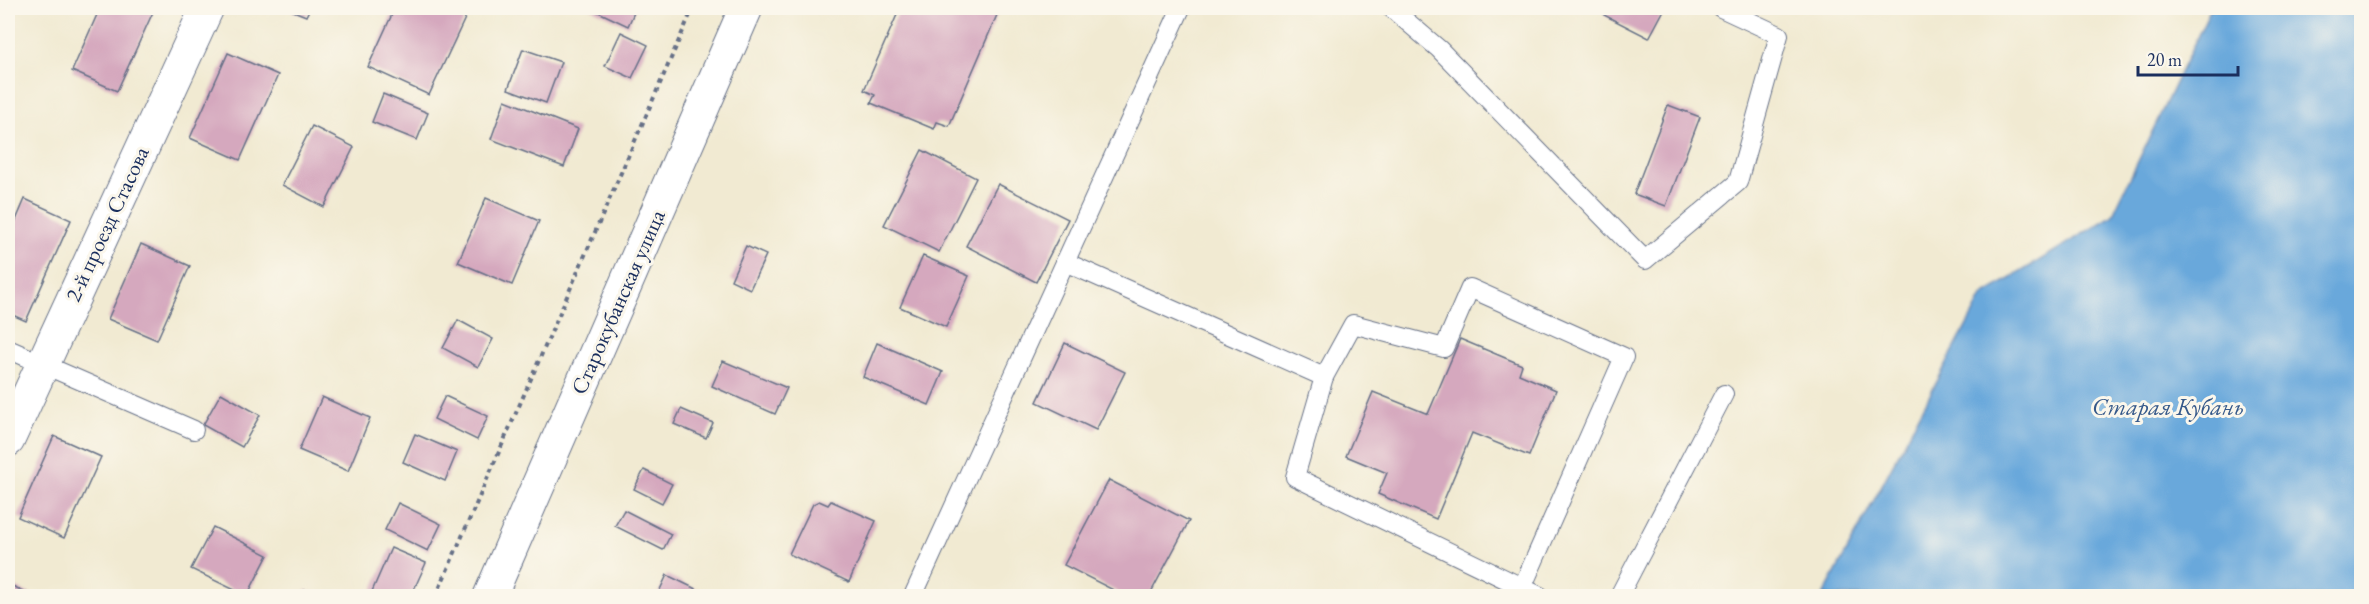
<svg xmlns="http://www.w3.org/2000/svg" width="2369" height="604" viewBox="0 0 2369 604" font-family="'EB Garamond',serif">
	<style>
		.water { fill: #69a8db; stroke: #426c9c; stroke-width: 1.5 }
		.building { fill: #d5a8be }
		.lines { fill: none; stroke-linecap: round; stroke-linejoin: round }
		.lane-casing { stroke: #667087; stroke-width: 20 }
		.street-casing { stroke: #667087; stroke-width: 35 }
		.secondary-casing { stroke: #667087; stroke-width: 35 }
		.path { stroke: #667087; stroke-width: 4; stroke-dasharray: 4.5 4.5; stroke-linecap: butt }
		.lane { stroke: #fff; stroke-width: 18 }
		.street { stroke: #fff; stroke-width: 33 }
		.secondary { stroke: #fff; stroke-width: 33 }
		.labels { text-anchor: middle; dominant-baseline: central; stroke-width: 6; stroke-linejoin: round; paint-order: stroke }
		.street-label { font-size: 22px; fill: #1b2f5e; stroke: #fbf7ec }
		.water-label { font-size: 24px; font-style: italic; fill: #36598a; stroke: #fbf7ec }
	</style>
	<rect width="100%" height="100%" fill="#fbf7ec"/>
	<filter id="ink" filterUnits="userSpaceOnUse"><feTurbulence type="fractalNoise" baseFrequency=".0167" numOctaves="2"/><feDisplacementMap in="SourceGraphic" scale="12" xChannelSelector="R" yChannelSelector="G"/><feConvolveMatrix kernelMatrix="1 2 1 2 8 2 1 2 1" color-interpolation-filters="sRGB"/></filter>
	<filter id="wash" filterUnits="userSpaceOnUse"><feTurbulence type="fractalNoise" baseFrequency=".008" numOctaves="4" result="noise"/><feDisplacementMap in="SourceGraphic" scale="24" xChannelSelector="R" yChannelSelector="G"/><feGaussianBlur stdDeviation="1.35" result="paint"/><feColorMatrix in="noise" values="0 0 0 0 0 0 0 0 0 0 0 0 0 0 0 0 0 1.4 0 .05"/><feComposite in="paint" operator="in"/></filter>
	<g filter="url(#wash)">
		<rect width="100%" height="100%" fill="#f1ead2"/>
		<polygon class="water" points="2211,8 2361,8 2361,596 1823,596 1983,295 2112,216"/>
		<g id="blocks">
			<g class="building">
				<polygon points="8,8 16,8 8,27"/>
				<polygon points="100,8 143,8 153,12 117,91 72,71"/>
				<polygon points="286,8 310,8 306,16"/>
				<polygon points="395,8 452,8 467,14 429,95 368,67"/>
				<polygon points="590,8 636,8 628,26"/>
				<polygon points="900,8 1000,8 949,126 937,122 934,129 871,103 875,95 864,90"/>
				<polygon points="1608,8 1659,8 1664,10 1649,38 1604,15"/>
				<polygon points="621,32 648,45 632,78 605,66"/>
				<polygon points="523,49 561,62 546,103 508,89"/>
				<polygon points="228,53 278,75 240,160 190,138"/>
				<polygon points="383,94 428,113 417,140 372,122"/>
				<polygon points="505,100 578,129 564,167 491,139"/>
				<polygon points="1668,105 1700,117 1666,206 1634,194"/>
				<polygon points="312,126 354,147 324,207 282,185"/>
				<polygon points="922,150 976,178 939,252 884,225"/>
				<polygon points="998,184 1068,219 1036,282 966,246"/>
				<polygon points="486,198 539,221 512,285 458,262"/>
				<polygon points="25,199 71,220 26,321 8,313 8,239"/>
				<polygon points="141,244 190,266 157,340 108,319"/>
				<polygon points="746,246 766,255 750,289 731,280"/>
				<polygon points="923,256 969,276 946,327 900,307"/>
				<polygon points="458,320 493,339 478,367 443,348"/>
				<polygon points="1460,339 1522,365 1519,374 1556,390 1529,456 1472,433 1436,519 1378,494 1387,473 1346,456 1373,392 1428,414"/>
				<polygon points="877,343 943,372 929,405 863,377"/>
				<polygon points="1065,343 1125,372 1096,430 1037,402"/>
				<polygon points="723,361 787,388 775,414 712,386"/>
				<polygon points="221,393 260,415 242,447 203,425"/>
				<polygon points="445,396 488,416 477,440 434,419"/>
				<polygon points="322,397 370,418 348,471 299,450"/>
				<polygon points="681,409 713,423 706,438 674,424"/>
				<polygon points="415,434 457,452 445,481 403,462"/>
				<polygon points="54,436 101,457 64,538 18,517"/>
				<polygon points="644,470 672,484 662,503 634,489"/>
				<polygon points="1109,480 1189,521 1149,596 1125,596 1064,565"/>
				<polygon points="819,501 828,505 831,501 876,521 849,582 789,554 813,504"/>
				<polygon points="398,503 441,524 428,551 385,530"/>
				<polygon points="624,510 671,534 663,550 615,526"/>
				<polygon points="213,527 268,555 247,596 191,569"/>
				<polygon points="391,548 426,563 411,596 370,596"/>
				<polygon points="667,575 704,593 703,596 657,596"/>
				<polygon points="8,584 34,596 8,596"/>
				<polygon points="305,590 320,596 302,596"/>
			</g>
		</g>
	</g>
	<g filter="url(#ink)">
		<use href="#blocks" fill-opacity="0" stroke="#667087" stroke-width="1.5"/>
		<g class="lines">
			<defs>
				<g id="lane">
					<polyline points="1391,8 1439,49 1645,260 1738,182 1779,35 1721,8"/>
					<polyline points="1065,262 1324,377 1295,477 1540,596"/>
					<polyline points="8,349 194,430"/>
					<polyline points="1324,377 1353,324 1444,348 1470,288 1624,357 1522,588"/>
					<polyline points="913,596 1181,8"/>
					<polyline points="1619,596 1724,394"/>
				</g>
				<polyline id="street" points="8,440 207,8"/>
				<polyline id="secondary" points="490,596 746,8"/>
			</defs>
			<use href="#lane" class="lane-casing"/>
			<use href="#street" class="street-casing"/>
			<use href="#secondary" class="secondary-casing"/>
			<polyline class="path" points="436,596 693,8"/>
			<use href="#lane" class="lane"/>
			<use href="#street" class="street"/>
			<use href="#secondary" class="secondary"/>
		</g>
	</g>
	<g class="labels">
		<g class="street-label">
			<text transform="translate(107 224) rotate(-65)">2-й проезд Стасова</text>
			<text transform="translate(618 302) rotate(-66)">Старокубанская улица</text>
		</g>
		<g class="water-label">
			<text x="2168" y="406">Старая Кубань</text>
		</g>
	</g>
	<rect width="2369" height="604" fill="none" stroke="#fbf7ec" stroke-width="30"/>
	<path d="M2138 66v9h100v-9" fill="none" stroke="#1b2f5e" stroke-width="3"/>
	<text x="2147" y="66" font-size="18" fill="#1b2f5e" stroke="#fbf7ec" stroke-width="4.5" paint-order="stroke">20 m</text>
</svg>
